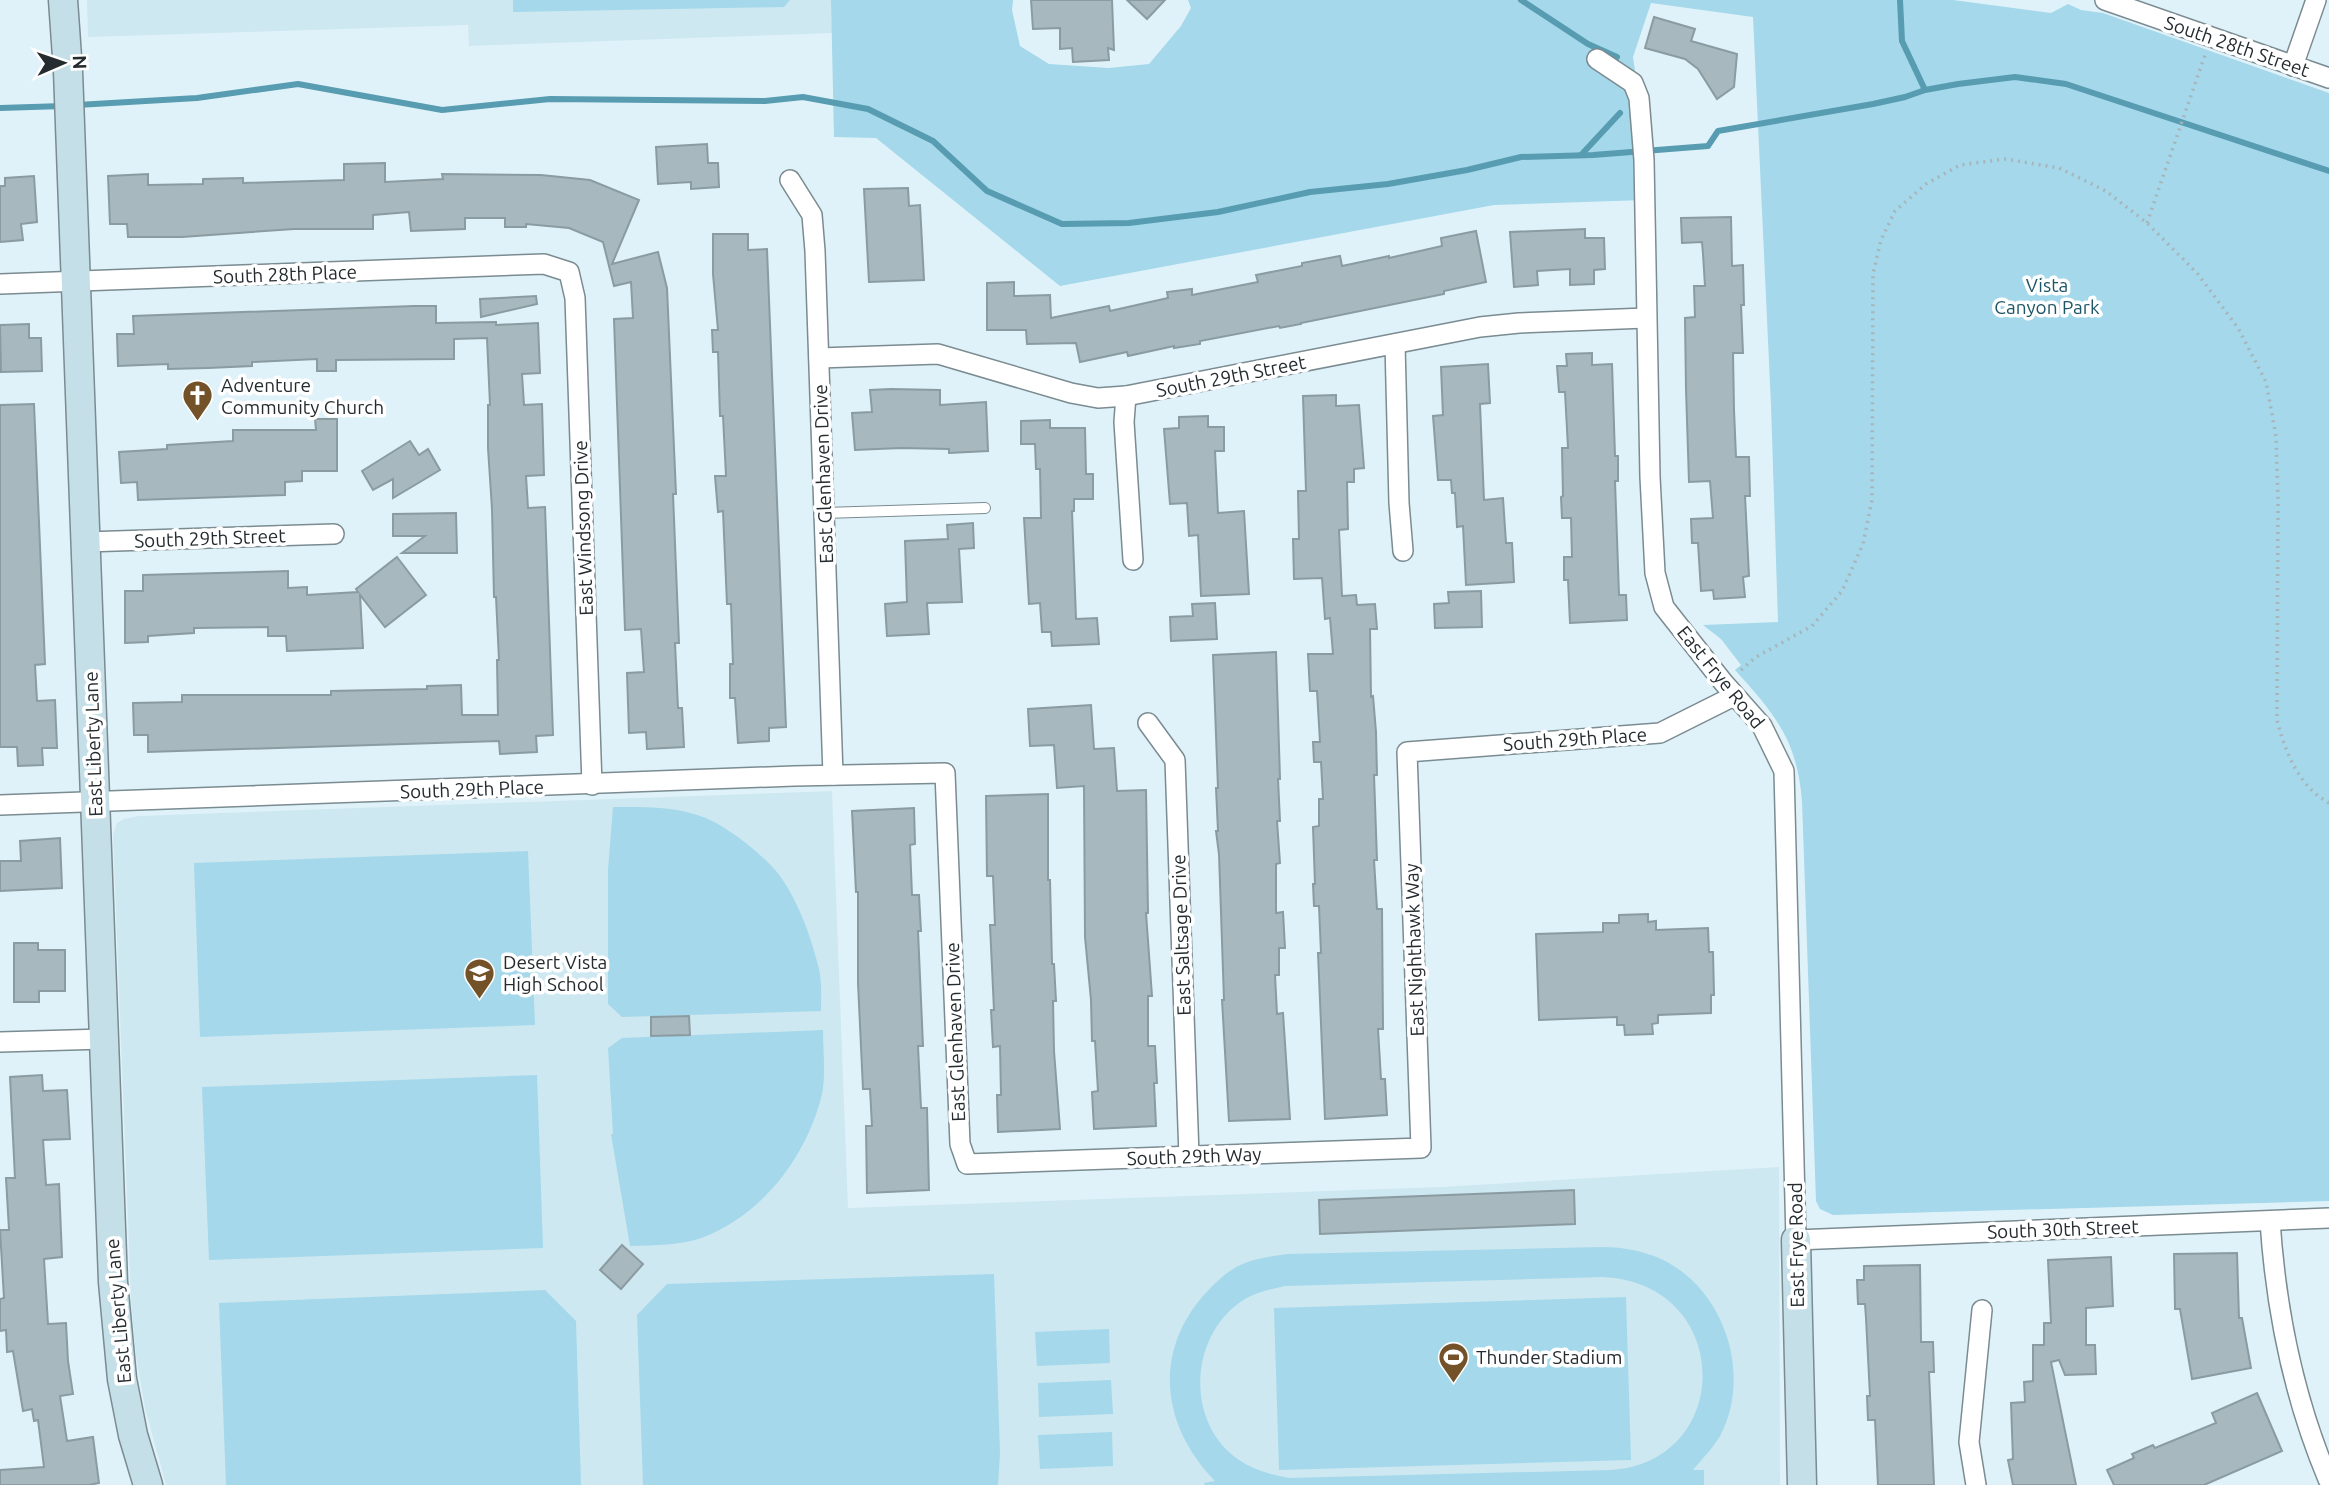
<svg xmlns="http://www.w3.org/2000/svg" width="2329" height="1485" viewBox="0 0 2329 1485" font-family="Ubuntu,sans-serif">
	<style>
		.built { fill: #cde8f1 }
		.green { fill: #a4d8ea; fill-rule: evenodd }
		.lines { fill: none; stroke-linecap: round; stroke-linejoin: round }
		.stream { stroke: #589cb1; stroke-width: 6 }
		.building { fill: #a7b9bf; stroke: #8a9ba1; stroke-width: 2 }
		.lane-casing { stroke: #7a8b91; stroke-width: 12 }
		.street-casing { stroke: #7a8b91; stroke-width: 22 }
		.secondary-casing { stroke: #7a8b91; stroke-width: 31 }
		.path { stroke: #a7b5bb; stroke-width: 3.5; stroke-dasharray: 2 5; stroke-linecap: butt }
		.lane { stroke: #fff; stroke-width: 10 }
		.street { stroke: #fff; stroke-width: 19 }
		.secondary { stroke: #c4dfe7; stroke-width: 28 }
		.labels { text-anchor: middle; dominant-baseline: central; stroke-width: 7; stroke-linejoin: round; paint-order: stroke }
		.street-label { font-size: 19px; fill: #252c2f; stroke: #fff }
		.park-label { font-size: 19px; fill: #1e5667; stroke: #fff }
		.poi-label { font-size: 19px; fill: #252c2f; stroke: #fff; text-anchor: start }
	</style>
	<rect width="100%" height="100%" fill="#e0f2f9"/>
	<g class="built">
		<polygon points="87,0 831,0 832,33 469,46 468,25 88,37"/>
		<polygon points="832,791 848,1208 1441,1187 1779,1167 1780,1485 166,1485 145,1408 136,1356 131,1300 113,834 117,823 124,819 139,816"/>
	</g>
	<g class="green">
		<polygon points="513,0 790,0 784,7 513,12"/>
		<path d="M 831,0 L 1013,0 L 1012,10 L 1020,46 L 1049,64 L 1109,68 L 1149,64 L 1181,26 L 1191,8 L 1188,0 L 1953,0 L 2051,13 L 2068,4 L 2081,10 L 2103,13 L 2329,93 L 2329,1201 L 1833,1215 L 1820,1209 L 1816,1201 L 1802,801 C 1797,740 1775,714 1735,670 L 1741,665 L 1721,639 L 1703,625 L 1778,622 L 1771,405 L 1753,17 L 1651,3 L 1633,57 L 1639,98 L 1644,200 L 1494,205 L 1060,286 L 876,138 L 834,137 Z"/>
		<path d="M 613,807 C 643,807 675,806 703,817 C 725,825 761,853 776,871 C 797,897 811,936 819,969 C 822,982 821,997 821,1011 L 622,1017 L 608,1004 L 608,870 Z"/>
		<polygon points="528,851 535,1025 200,1037 194,863"/>
		<path d="M 823,1030 C 823,1051 826,1074 822,1094 C 807,1156 763,1214 704,1237 C 680,1246 654,1245 630,1246 L 611,1134 L 613,1134 L 608,1048 L 622,1038 Z"/>
		<polygon points="537,1075 543,1248 209,1260 202,1087"/>
		<path d="M 1602,1247 C 1620,1247 1637,1250 1654,1256 C 1722,1282 1754,1372 1720,1436 C 1713,1448 1702,1459 1693,1470 L 1704,1470 L 1704,1485 L 1205,1485 L 1204,1483 L 1215,1481 C 1163,1428 1152,1355 1203,1296 C 1215,1283 1227,1270 1245,1263 C 1258,1258 1273,1256 1287,1254 ZM 1603,1277 C 1734,1283 1735,1462 1611,1470 L 1289,1478 C 1271,1475 1254,1470 1239,1460 C 1184,1423 1189,1333 1245,1299 C 1257,1292 1272,1289 1285,1286 Z"/>
		<polygon points="994,1274 1000,1454 998,1485 643,1485 637,1315 667,1284"/>
		<polygon points="545,1290 576,1321 581,1485 226,1485 219,1303"/>
		<polygon points="1626,1297 1631,1460 1279,1470 1274,1308"/>
		<polygon points="1109,1329 1110,1363 1037,1366 1035,1332"/>
		<polygon points="1111,1380 1113,1414 1039,1417 1038,1383"/>
		<polygon points="1112,1432 1113,1466 1040,1469 1038,1435"/>
	</g>
	<g class="lines">
		<g class="stream">
			<polyline points="1521,0 1588,44 1617,57"/>
			<polyline points="1900,0 1902,41 1925,90"/>
			<polyline points="77,105 197,98 298,84 442,110 550,99 765,101 803,97 868,109 933,141 987,191 1062,224 1129,223 1218,212 1310,192 1388,184 1467,170 1521,157 1593,155 1708,146 1718,131 1873,104 1905,97 1925,90 1958,84 2015,77 2066,84 2329,171"/>
			<polyline points="0,108 63,106"/>
			<polyline points="1581,155 1620,113"/>
		</g>
	</g>
	<g class="building">
		<polygon points="1031,0 1112,0 1114,50 1108,48 1109,60 1073,62 1072,48 1060,49 1060,28 1033,29"/>
		<polygon points="1127,0 1165,0 1147,19"/>
		<polygon points="1654,17 1695,29 1691,41 1737,54 1734,87 1717,99 1698,69 1685,59 1645,48"/>
		<polygon points="707,144 708,163 718,163 719,187 691,189 691,182 658,184 656,147"/>
		<polygon points="385,163 385,182 443,179 442,174 541,175 590,180 639,200 612,264 658,252 667,288 676,494 673,494 679,643 675,643 678,708 682,708 684,747 647,749 646,732 629,733 627,673 644,672 641,629 625,630 614,319 633,318 631,282 614,286 603,242 569,228 526,224 526,227 505,227 505,218 465,218 465,229 411,231 409,212 373,215 373,229 294,229 182,237 128,237 127,224 110,224 108,176 148,174 148,185 203,184 203,179 243,178 243,183 344,180 344,164"/>
		<polygon points="34,176 37,222 21,224 23,240 0,242 0,186 5,186 5,178"/>
		<polygon points="908,188 909,206 920,205 924,280 869,282 864,189"/>
		<polygon points="1731,217 1732,266 1743,265 1744,305 1741,305 1743,353 1733,353 1734,410 1736,457 1749,457 1750,496 1745,496 1749,576 1743,577 1745,597 1714,599 1713,590 1701,591 1698,543 1692,543 1691,519 1713,518 1710,481 1689,482 1686,389 1685,318 1695,317 1694,286 1705,286 1703,254 1702,242 1682,243 1681,218"/>
		<polygon points="1585,229 1585,238 1604,238 1605,269 1594,270 1594,284 1570,285 1570,269 1537,271 1538,285 1514,287 1510,232"/>
		<polygon points="1476,231 1486,282 1444,291 1444,294 1301,323 1301,324 1280,328 1279,326 1200,341 1200,344 1174,348 1174,346 1128,356 1127,352 1080,362 1076,343 1027,344 1026,330 987,330 987,283 1014,282 1014,296 1050,295 1051,318 1109,306 1110,311 1168,298 1167,292 1192,289 1192,295 1258,282 1256,275 1302,266 1302,263 1340,256 1342,266 1389,256 1389,258 1442,246 1441,238"/>
		<polygon points="713,234 748,234 748,250 767,249 786,727 769,728 769,741 738,743 735,698 730,698 730,664 733,664 731,604 727,604 723,511 718,512 715,476 726,476 723,416 720,416 718,352 713,352 712,330 718,330 713,274"/>
		<polygon points="536,296 537,304 481,317 480,299"/>
		<polygon points="414,306 436,306 436,323 496,322 496,325 538,323 540,373 522,374 524,405 542,404 544,475 526,476 528,508 545,507 553,735 536,736 537,752 500,754 499,741 148,752 148,735 134,735 133,703 182,702 182,695 331,695 331,691 427,689 427,686 461,685 462,715 498,715 497,660 499,660 496,597 494,597 492,509 488,448 488,405 490,405 487,338 454,339 454,359 336,360 336,371 317,371 317,359 252,362 252,366 208,368 168,369 168,364 118,366 117,334 134,334 133,316"/>
		<polygon points="29,324 29,338 41,338 42,371 1,372 0,325"/>
		<polygon points="1592,353 1592,365 1612,364 1615,456 1618,456 1618,481 1615,481 1619,595 1626,595 1627,620 1570,623 1568,580 1564,580 1564,557 1572,557 1571,518 1562,518 1561,497 1563,496 1562,448 1568,448 1565,392 1559,392 1557,366 1567,366 1566,354"/>
		<polygon points="1488,364 1490,403 1480,404 1484,500 1503,498 1506,543 1512,543 1514,582 1466,585 1463,526 1457,527 1455,493 1452,493 1451,480 1438,480 1433,416 1443,415 1441,367"/>
		<polygon points="891,389 940,390 940,405 986,402 988,451 949,453 949,449 901,448 855,450 852,413 872,412 870,390"/>
		<polygon points="1336,395 1336,406 1359,405 1364,468 1354,469 1354,482 1347,482 1348,529 1339,530 1342,596 1356,595 1357,605 1375,604 1377,629 1370,629 1371,697 1373,696 1376,732 1377,775 1374,775 1377,860 1374,860 1377,909 1382,909 1383,1029 1378,1029 1381,1079 1385,1079 1387,1115 1325,1119 1318,953 1321,953 1319,906 1314,906 1313,884 1315,884 1313,827 1319,826 1319,799 1323,799 1321,762 1314,762 1313,742 1320,742 1317,691 1310,691 1308,654 1333,654 1330,618 1325,619 1322,578 1294,579 1293,539 1299,539 1298,491 1306,491 1303,396"/>
		<polygon points="34,404 45,664 35,665 37,701 55,700 57,748 42,748 43,765 18,766 17,747 0,747 0,405"/>
		<polygon points="1208,416 1208,427 1224,427 1224,451 1215,451 1218,513 1244,511 1249,594 1201,596 1198,535 1189,536 1187,503 1170,504 1164,429 1179,428 1179,417"/>
		<polygon points="315,419 337,419 337,471 302,471 302,481 285,482 285,495 138,500 137,482 121,483 119,452 167,449 167,445 233,441 233,430 316,430"/>
		<polygon points="1050,420 1050,428 1085,428 1086,474 1093,474 1093,499 1074,499 1074,511 1072,511 1076,619 1097,618 1099,644 1052,646 1051,632 1042,632 1040,603 1029,604 1024,518 1041,518 1040,469 1036,469 1035,444 1021,444 1021,421"/>
		<polygon points="410,441 419,455 428,449 440,470 393,498 393,479 373,490 362,471"/>
		<polygon points="456,513 457,553 402,553 425,536 393,536 393,514"/>
		<polygon points="973,523 974,548 959,549 962,602 927,603 929,634 887,636 885,604 907,602 905,541 948,539 947,525"/>
		<polygon points="397,557 426,595 385,627 360,595 363,648 287,651 286,636 268,636 268,627 194,628 194,633 148,636 148,642 125,643 125,591 143,591 143,575 288,571 288,588 307,587 307,595 358,592 356,589"/>
		<polygon points="1481,591 1482,627 1435,628 1434,604 1449,603 1448,592"/>
		<polygon points="1215,603 1217,639 1171,641 1170,617 1193,616 1192,604"/>
		<polygon points="1276,652 1280,779 1278,779 1280,821 1277,821 1280,863 1276,864 1276,913 1283,912 1285,948 1279,948 1279,975 1275,975 1277,1014 1283,1013 1290,1119 1229,1121 1222,1000 1224,1000 1219,854 1216,831 1218,831 1216,788 1218,788 1213,655"/>
		<polygon points="1091,705 1094,749 1114,748 1117,791 1146,790 1148,913 1146,913 1152,996 1148,996 1148,1046 1155,1046 1157,1083 1154,1083 1156,1126 1094,1129 1092,1092 1098,1091 1095,1041 1092,1041 1091,1000 1085,937 1084,786 1057,788 1054,745 1030,746 1028,709"/>
		<polygon points="1048,794 1048,880 1050,880 1052,964 1054,964 1056,1001 1053,1001 1054,1051 1060,1129 998,1132 997,1095 1001,1095 1000,1046 993,1047 991,1010 994,1010 990,925 995,925 993,876 987,876 986,796"/>
		<polygon points="914,808 915,844 910,845 912,895 919,895 921,931 918,931 923,1046 918,1046 921,1108 927,1108 929,1190 867,1193 866,1126 872,1126 870,1089 863,1089 858,983 858,892 856,892 852,811"/>
		<polygon points="60,838 62,888 0,891 0,861 21,861 20,841"/>
		<polygon points="1648,914 1648,922 1656,921 1656,930 1708,928 1709,952 1713,952 1714,995 1711,995 1711,1013 1658,1015 1658,1023 1652,1024 1653,1034 1625,1035 1624,1025 1617,1025 1617,1017 1539,1020 1536,934 1603,932 1603,923 1619,923 1619,915"/>
		<polygon points="14,943 38,943 38,950 65,950 65,991 39,991 39,1002 14,1002"/>
		<polygon points="689,1016 690,1035 651,1036 651,1017"/>
		<polygon points="42,1075 43,1091 67,1090 70,1139 43,1140 46,1185 59,1184 62,1257 44,1259 48,1324 66,1323 68,1361 73,1394 60,1396 67,1441 93,1437 99,1483 89,1485 0,1485 0,1470 44,1467 38,1420 34,1421 32,1409 23,1411 13,1351 7,1352 6,1330 0,1331 0,1299 4,1298 0,1230 9,1230 6,1178 15,1178 10,1077"/>
		<polygon points="1574,1190 1575,1224 1320,1234 1319,1200"/>
		<polygon points="622,1245 643,1264 621,1289 600,1270"/>
		<polygon points="2237,1253 2239,1318 2242,1318 2251,1368 2192,1379 2180,1309 2175,1309 2174,1254"/>
		<polygon points="2111,1257 2113,1306 2086,1308 2086,1345 2095,1345 2096,1374 2065,1375 2059,1360 2051,1362 2076,1485 2013,1485 2008,1460 2013,1459 2011,1403 2025,1402 2024,1382 2033,1381 2033,1345 2044,1345 2044,1323 2051,1323 2048,1260"/>
		<polygon points="1920,1265 1921,1342 1933,1342 1934,1372 1929,1372 1934,1485 1878,1485 1875,1420 1868,1420 1867,1396 1870,1396 1866,1318 1865,1304 1858,1304 1857,1280 1864,1280 1864,1266"/>
		<polygon points="2257,1393 2282,1451 2204,1485 2114,1485 2107,1470 2134,1458 2132,1454 2153,1445 2155,1448 2216,1423 2212,1413"/>
	</g>
	<g class="lines">
		<defs>
			<polyline id="lane" points="824,513 985,508"/>
			<g id="street">
				<polyline points="2105,0 2329,78"/>
				<polyline points="1597,59 1633,83 1639,98 1644,160 1650,477 1655,573 1664,607 1723,682 1762,726 1784,771 1796,1240 2329,1218"/>
				<polyline points="2293,66 2316,0"/>
				<polyline points="790,180 812,215 815,251 833,775"/>
				<polyline points="0,284 544,264 569,272 575,298 592,785"/>
				<polyline points="1395,344 1399,503 1403,551"/>
				<polyline points="819,358 938,354 1071,393 1098,398 1126,396 1480,327 1519,323 1646,318"/>
				<polyline points="1126,396 1124,422 1133,560"/>
				<polyline points="85,542 334,534"/>
				<polyline points="1148,723 1175,760 1189,1156"/>
				<polyline points="0,805 794,776 945,773 960,1144 967,1164 1421,1148 1407,752 1660,733 1734,696"/>
				<polyline points="0,1042 104,1039"/>
				<path d="M 2270,1221 C 2276,1311 2293,1396 2328,1479"/>
				<polyline points="1976,1485 1969,1442 1982,1310"/>
			</g>
			<g id="secondary">
				<polyline points="63,0 68,71 113,1282 122,1379 133,1435 148,1485"/>
				<polyline points="1796,1240 1802,1485"/>
			</g>
		</defs>
		<use href="#lane" class="lane-casing"/>
		<use href="#street" class="street-casing"/>
		<use href="#secondary" class="secondary-casing"/>
		<g class="path">
			<polyline points="2147,223 2205,55"/>
			<path d="M 1741,670 L 1756,657 L 1812,626 L 1842,591 L 1863,544 L 1872,500 L 1873,274 L 1881,240 L 1895,211 L 1926,184 L 1960,165 L 2005,159 L 2059,168 L 2106,191 L 2147,223 L 2197,273 L 2238,328 L 2266,382 L 2276,436 L 2278,500 L 2277,720 C 2285,751 2298,786 2329,803"/>
		</g>
		<use href="#lane" class="lane"/>
		<use href="#street" class="street"/>
		<use href="#secondary" class="secondary"/>
	</g>
	<defs>
		<symbol id="church-pin" viewBox="-11 -11 22 30"><path d="M0 17L-7.5 6A9.5 9.5 0 1 1 7.5 6Z" fill="#735229" stroke="#fff"/><path d="M-1.2-6h2.4v3.5h3.3v2.4h-3.3V6h-2.4V-.1h-3.3v-2.4h3.3Z" fill="#fff"/></symbol>
		<symbol id="school-pin" viewBox="-11 -11 22 30"><path d="M0 17L-7.5 6A9.5 9.5 0 1 1 7.5 6Z" fill="#735229" stroke="#fff"/><path d="M0-5L7-2L0 1L-7-2ZM-4 1L0 2.5L4 1V4Q0 6-4 4Z" fill="#fff"/></symbol>
		<symbol id="stadium-pin" viewBox="-11 -11 22 30"><path d="M0 17L-7.5 6A9.5 9.5 0 1 1 7.5 6Z" fill="#735229" stroke="#fff"/><path d="M0-5a6.5 5 0 1 0 0 10a6.5 5 0 1 0 0-10ZM-3.5-1.8h7v3.6h-7Z" fill="#fff"/></symbol>
	</defs>
	<g fill-rule="evenodd">
		<use href="#church-pin" x="180" y="378" width="35" height="47"/>
		<use href="#school-pin" x="462" y="956" width="35" height="47"/>
		<use href="#stadium-pin" x="1436" y="1340" width="35" height="47"/>
	</g>
	<g class="labels">
		<g class="street-label">
			<text transform="translate(2237 46) rotate(19)">South 28th Street</text>
			<text transform="translate(285 274) rotate(-2)">South 28th Place</text>
			<text transform="translate(1231 376) rotate(-11)">South 29th Street</text>
			<text transform="translate(823 474) rotate(-92)">East Glenhaven Drive</text>
			<text transform="translate(583 528) rotate(-92)">East Windsong Drive</text>
			<text transform="translate(210 538) rotate(-2)">South 29th Street</text>
			<text transform="translate(1721 677) rotate(51)">East Frye Road</text>
			<text transform="translate(1575 739) rotate(-4)">South 29th Place</text>
			<text transform="translate(93 744) rotate(-92)">East Liberty Lane</text>
			<text transform="translate(472 789) rotate(-2)">South 29th Place</text>
			<text transform="translate(1181 935) rotate(-92)">East Saltsage Drive</text>
			<text transform="translate(1414 950) rotate(-92)">East Nighthawk Way</text>
			<text transform="translate(955 1032) rotate(-92)">East Glenhaven Drive</text>
			<text transform="translate(1194 1156) rotate(-2)">South 29th Way</text>
			<text transform="translate(2063 1229) rotate(-2)">South 30th Street</text>
			<text transform="translate(1796 1245) rotate(-91)">East Frye Road</text>
			<text transform="translate(118 1311) rotate(-95)">East Liberty Lane</text>
		</g>
		<g class="park-label">
			<text x="2047" y="285">Vista<tspan x="2047" dy="22">Canyon Park</tspan></text>
		</g>
		<g class="poi-label">
			<text x="221" y="385">Adventure<tspan x="221" dy="22">Community Church</tspan></text>
			<text x="503" y="962">Desert Vista<tspan x="503" dy="22">High School</tspan></text>
			<text x="1476" y="1357">Thunder Stadium</text>
		</g>
	</g>
	<g transform="translate(63 63) rotate(88)" stroke="#ffffff" stroke-width="5" paint-order="stroke">
	<path d="M0-5L12 26L0 18L-12 26Z" fill="#252c2f"/>
	<text y="-10" font-size="19" font-weight="bold" text-anchor="middle" fill="#252c2f">N</text>
	</g>
</svg>
